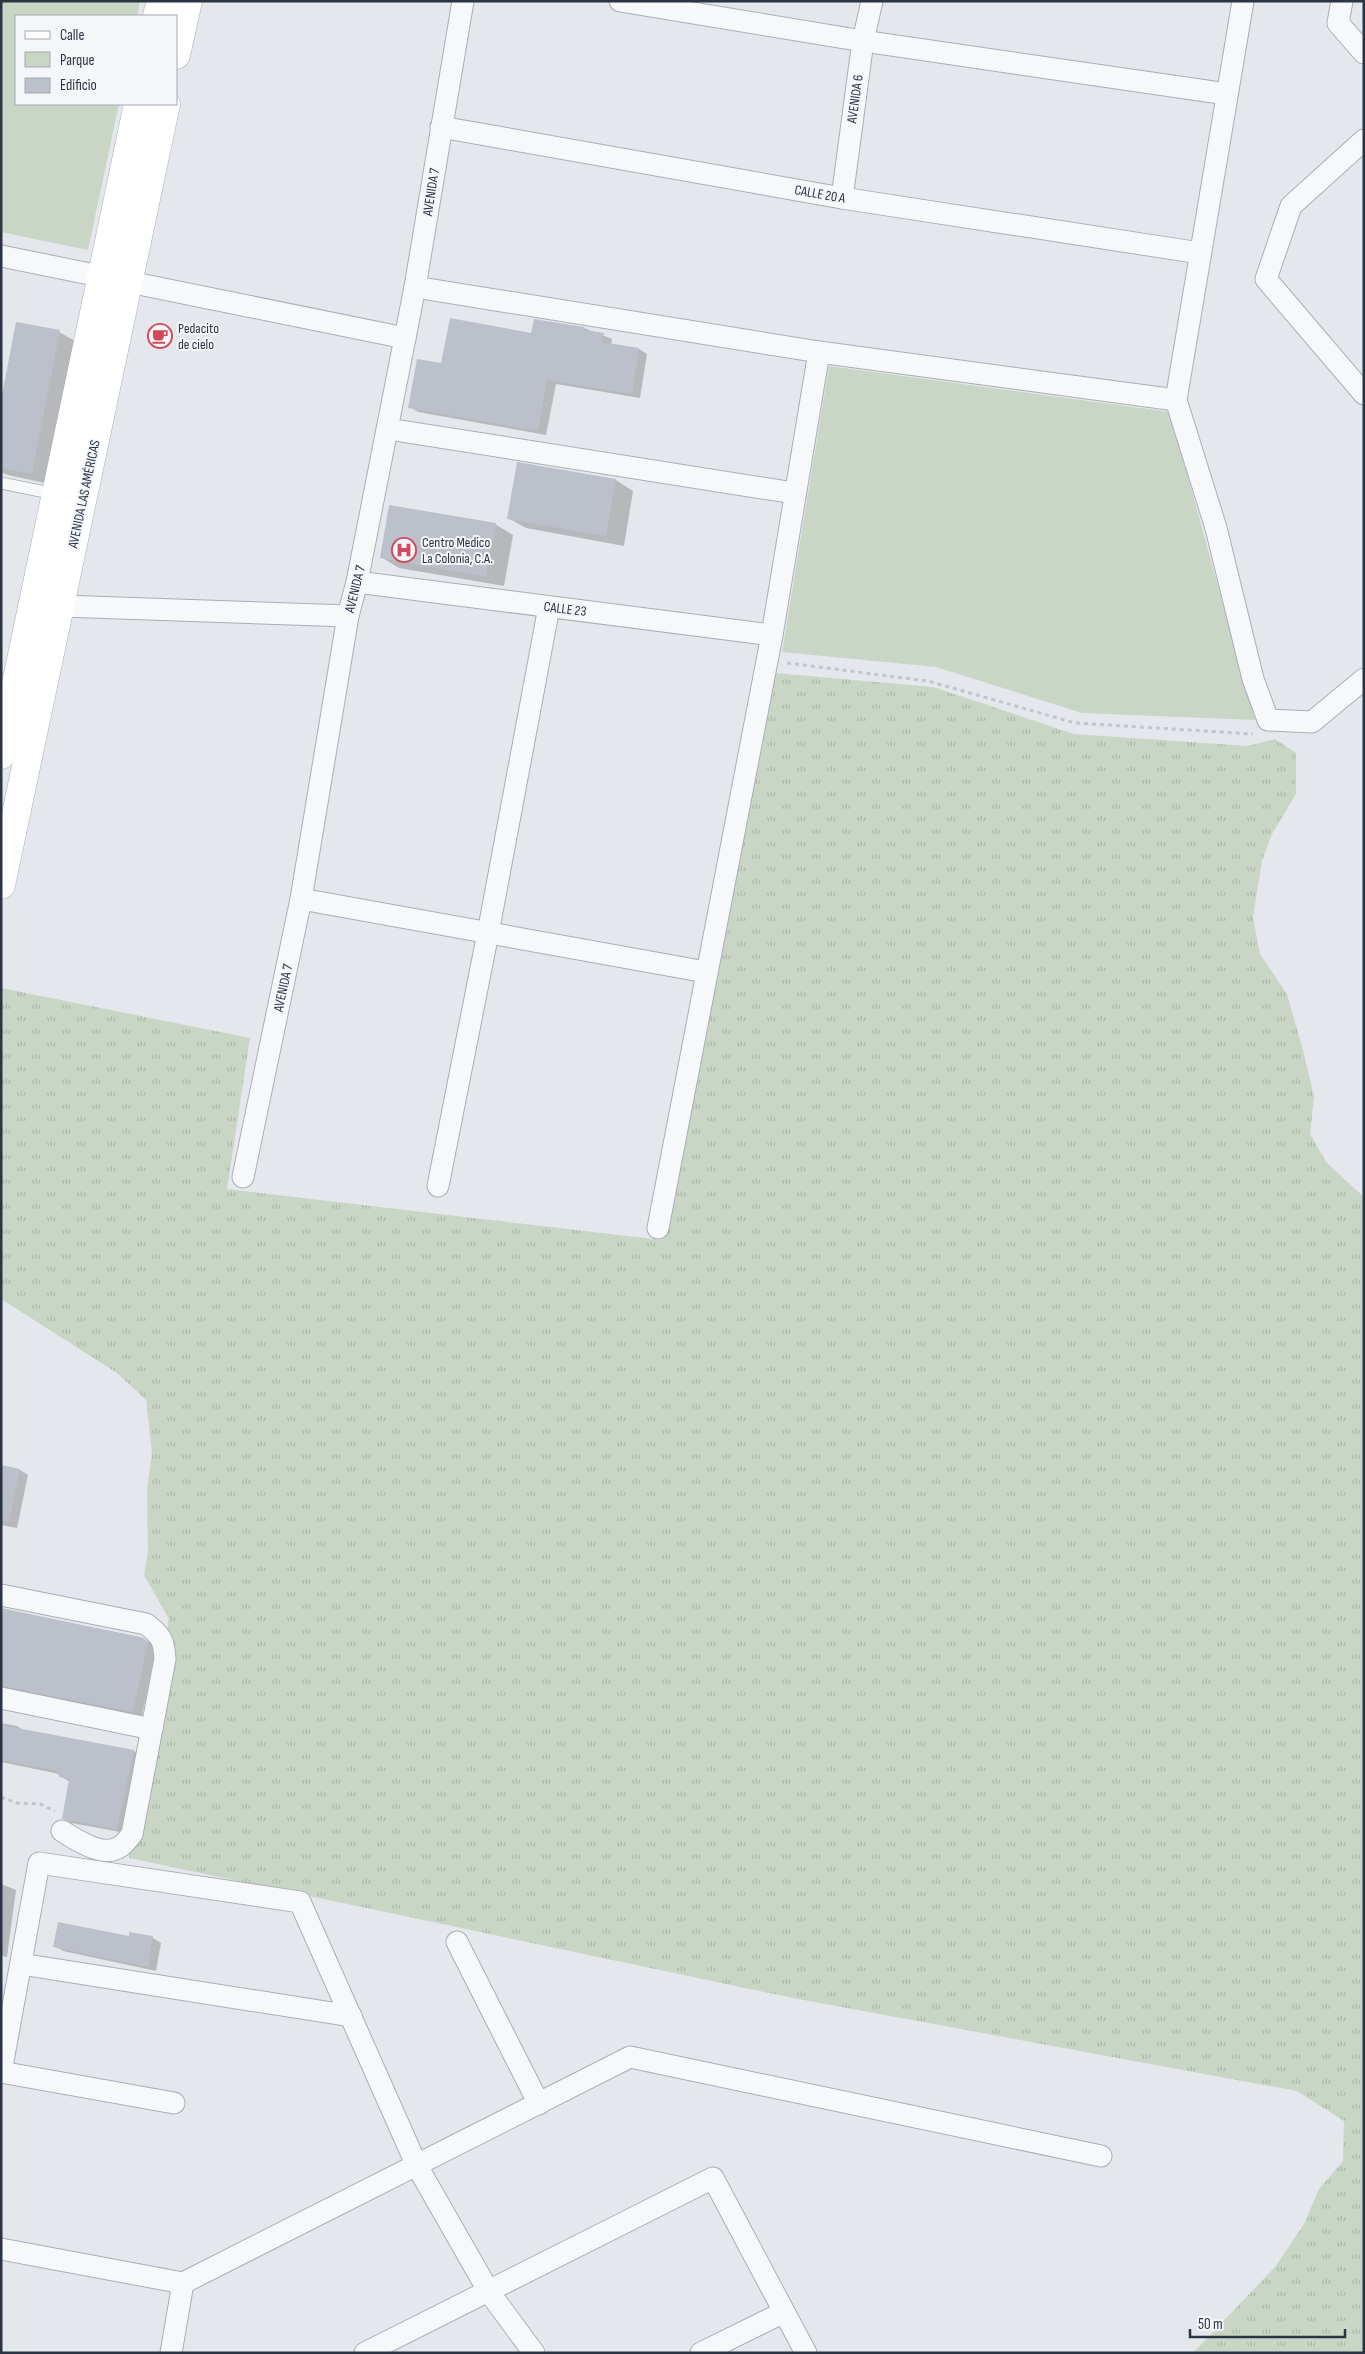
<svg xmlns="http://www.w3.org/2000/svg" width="1365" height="2354" viewBox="0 0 1365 2354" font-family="'Sofia Sans Condensed',sans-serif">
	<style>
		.grass { fill: url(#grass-tufts) }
		.park { fill: #c9d6c5 }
		.shadow { fill: #0003 }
		.building { fill: #bbc0ca }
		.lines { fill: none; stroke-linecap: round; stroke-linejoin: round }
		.lane-casing { stroke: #a9aeb7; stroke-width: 13 }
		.street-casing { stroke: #a9aeb7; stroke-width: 23 }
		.secondary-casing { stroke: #a9aeb7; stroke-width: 29 }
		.path { stroke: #c2c5cb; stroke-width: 3; stroke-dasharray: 4 4; stroke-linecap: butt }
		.lane { stroke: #f7f8fa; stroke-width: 11 }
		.street { stroke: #f7f8fa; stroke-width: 21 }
		.secondary { stroke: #fff; stroke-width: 28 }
		.labels { text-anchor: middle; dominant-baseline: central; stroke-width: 4; stroke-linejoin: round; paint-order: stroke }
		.street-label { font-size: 14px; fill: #2b3445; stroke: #f4f6f9 }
		.poi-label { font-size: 14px; fill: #2b3445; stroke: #f4f6f9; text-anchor: start }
	</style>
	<defs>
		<pattern id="grass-tufts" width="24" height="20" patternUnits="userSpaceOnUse" patternTransform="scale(1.25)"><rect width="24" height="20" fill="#c9d6c5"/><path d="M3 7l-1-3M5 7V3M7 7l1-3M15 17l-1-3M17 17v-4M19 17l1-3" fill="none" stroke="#adb8ab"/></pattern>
	</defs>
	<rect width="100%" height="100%" fill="#e4e7ec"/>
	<polygon class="grass" points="775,673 933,687 1074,734 1248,746 1275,739 1296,753 1296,794 1272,834 1262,861 1253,917 1260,954 1287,994 1304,1054 1314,1097 1310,1134 1326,1162 1364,1197 1364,2353 1193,2353 1275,2267 1304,2224 1319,2189 1343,2161 1344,2121 1297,2091 793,1998 129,1858 169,1619 144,1575 148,1552 147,1489 152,1453 146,1400 117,1373 1,1299 1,988 250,1038 227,1189 661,1240"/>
	<g class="park">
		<polygon points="1,1 140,1 137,16 16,16 16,104 119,104 88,250 1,232"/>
		<polygon points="829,366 1170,412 1255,720 1082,713 936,667 782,652"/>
	</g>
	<g class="shadow">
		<polygon points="584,328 612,339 611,345 639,349 647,354 640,398 556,384 546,435 418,412 410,407 442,364 532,334"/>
		<polygon points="59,332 77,342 49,484 8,475 1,472 1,407"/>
		<polygon points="616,480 633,491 624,546 526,528 508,518"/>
		<polygon points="495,524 513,535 504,586 399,568 381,557"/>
		<polygon points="1,1467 20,1470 28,1475 17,1528 1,1525"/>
		<polygon points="1,1609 140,1637 149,1642 156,1648 142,1716 1,1688"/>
		<polygon points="1,1723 17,1726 25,1731 134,1751 142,1756 126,1833 71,1823 63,1818 70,1782 60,1776 59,1774 1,1762"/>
		<polygon points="1,1884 16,1890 7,1957 1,1956"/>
		<polygon points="130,1937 153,1938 161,1943 156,1971 63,1951 55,1946"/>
	</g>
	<g class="building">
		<polygon points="450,318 531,333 534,319 584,327 584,330 604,333 602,342 639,348 632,394 547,380 538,431 408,408 417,359 441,363"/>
		<polygon points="16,322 60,330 32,474 1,468 1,400"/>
		<polygon points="517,462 616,479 606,536 507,519"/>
		<polygon points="389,505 496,523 486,577 380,558"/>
		<polygon points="1,1465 20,1469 9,1522 1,1521"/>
		<polygon points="1,1608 143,1638 148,1642 133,1712 1,1686"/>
		<polygon points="1,1725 134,1750 117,1829 62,1819 69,1779 59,1777 58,1771 1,1760"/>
		<polygon points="58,1922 129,1936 129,1932 153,1936 148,1967 53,1947"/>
	</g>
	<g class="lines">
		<defs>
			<polyline id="lane" points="1,483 55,494"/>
			<g id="street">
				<polyline points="620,1 863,41 1227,94"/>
				<polyline points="1243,1 1176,400 1216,528 1253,679 1268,720 1312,722 1364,679"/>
				<polyline points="1342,1 1338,23 1364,53"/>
				<polyline points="441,127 842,198 1200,253"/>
				<polyline points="1364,140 1291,206 1266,279 1364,394"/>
				<polyline points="842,198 863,41 872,1"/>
				<polyline points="1,256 405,338"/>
				<polyline points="415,287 819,352 1176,400"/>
				<polyline points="388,429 794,493"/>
				<polyline points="357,582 772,635"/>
				<polyline points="61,606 348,616"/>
				<polyline points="301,899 706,972"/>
				<polyline points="243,1177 301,899 348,616 357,582 415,287 463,1"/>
				<polyline points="438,1186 488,933 549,607"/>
				<polyline points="658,1228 772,635 819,352"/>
				<path d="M 1,1595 L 146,1624 C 162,1636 164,1641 165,1659 L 132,1834 C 129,1838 125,1843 121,1846 C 104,1859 77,1840 62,1831"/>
				<polyline points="1,1698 152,1729"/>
				<polyline points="457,1942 539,2104"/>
				<polyline points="21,1964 351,2016"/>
				<polyline points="1,2072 39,1863 300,1902 417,2166 489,2292 534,2353"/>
				<polyline points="1,2072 174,2103"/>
				<polyline points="1,2249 183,2283 630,2057 1101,2156"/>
				<polyline points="171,2353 183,2283"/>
				<polyline points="365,2353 713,2178 806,2353"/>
				<polyline points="701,2353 784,2312"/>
			</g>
			<g id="secondary">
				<polyline points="157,16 161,1"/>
				<polyline points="176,55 188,1"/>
				<polyline points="1,755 138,104"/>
				<polyline points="1,885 166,104"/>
			</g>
		</defs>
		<use href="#lane" class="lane-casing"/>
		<use href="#street" class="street-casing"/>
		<use href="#secondary" class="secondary-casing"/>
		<g class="path">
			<polyline points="787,663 928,681 1075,723 1253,734"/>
			<polyline points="1,1797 16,1803 40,1804 55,1811"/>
		</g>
		<use href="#lane" class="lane"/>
		<use href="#street" class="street"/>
		<use href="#secondary" class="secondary"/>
	</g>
	<defs>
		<symbol id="cafe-ring" viewBox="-11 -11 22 22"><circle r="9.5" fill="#f4f6f9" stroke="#d1495b" stroke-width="1.5"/><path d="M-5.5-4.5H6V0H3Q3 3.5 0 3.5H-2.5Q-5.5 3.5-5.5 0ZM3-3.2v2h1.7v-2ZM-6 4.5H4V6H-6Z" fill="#d1495b"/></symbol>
		<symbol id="hospital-ring" viewBox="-11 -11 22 22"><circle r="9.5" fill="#f4f6f9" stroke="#d1495b" stroke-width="1.5"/><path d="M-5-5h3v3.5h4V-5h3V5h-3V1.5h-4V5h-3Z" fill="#d1495b"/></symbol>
	</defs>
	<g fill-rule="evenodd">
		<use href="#cafe-ring" x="146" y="322" width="28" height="28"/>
		<use href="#hospital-ring" x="390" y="536" width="28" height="28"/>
	</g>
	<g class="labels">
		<g class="street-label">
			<text transform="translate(855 99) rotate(-82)">AVENIDA 6</text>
			<text transform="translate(431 192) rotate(-81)">AVENIDA 7</text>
			<text transform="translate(820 194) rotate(10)">CALLE 20 A</text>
			<text transform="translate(84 494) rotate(-78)">AVENIDA LAS AMÉRICAS</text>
			<text transform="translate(355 589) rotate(-76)">AVENIDA 7</text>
			<text transform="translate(565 609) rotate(7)">CALLE 23</text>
			<text transform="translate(283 988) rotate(-78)">AVENIDA 7</text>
		</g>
		<g class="poi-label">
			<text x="178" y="328">Pedacito<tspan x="178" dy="16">de cielo</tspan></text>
			<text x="422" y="542">Centro Medico<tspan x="422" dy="16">La Colonia, C.A.</tspan></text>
		</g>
	</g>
	<rect width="1365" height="2354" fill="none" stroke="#2b3445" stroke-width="5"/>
	<rect x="15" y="15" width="162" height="90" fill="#f4f6f9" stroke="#a4a8b1"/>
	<rect x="25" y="31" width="25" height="8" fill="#ffffff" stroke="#a4a8b1"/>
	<text x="60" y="40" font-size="15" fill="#2b3445">Calle</text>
	<rect x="25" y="52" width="25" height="15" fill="#c9d6c5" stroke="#a4a8b1"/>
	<text x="60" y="65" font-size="15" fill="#2b3445">Parque</text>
	<rect x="25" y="78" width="25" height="15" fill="#bbc0ca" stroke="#a4a8b1"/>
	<text x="60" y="90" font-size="15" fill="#2b3445">Edificio</text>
	<path d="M1190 2329v8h155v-8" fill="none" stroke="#2b3445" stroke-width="2.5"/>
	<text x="1198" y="2329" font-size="15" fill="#2b3445" stroke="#f4f6f9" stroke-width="4" paint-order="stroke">50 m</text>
</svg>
